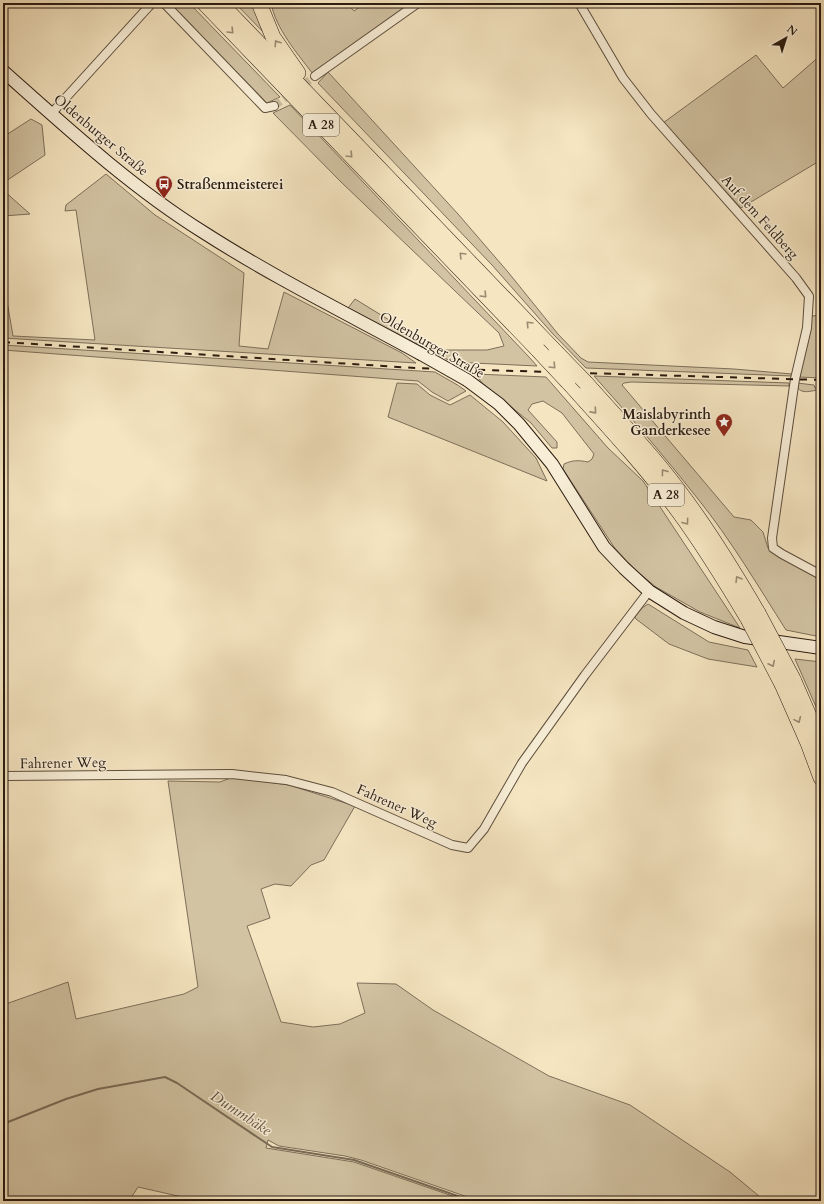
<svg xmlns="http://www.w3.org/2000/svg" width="824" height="1204" viewBox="0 0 824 1204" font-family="Cardo,serif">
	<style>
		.green { fill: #d2c3a3; stroke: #7e6f5a }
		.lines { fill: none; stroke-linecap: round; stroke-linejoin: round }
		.stream { stroke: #7a6b56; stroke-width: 2 }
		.street-tunnel { stroke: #ccbd9e; stroke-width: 8; stroke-dasharray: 8 4; stroke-linecap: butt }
		.street-casing { stroke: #5d4e3c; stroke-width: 10 }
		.secondary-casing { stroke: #2a1b10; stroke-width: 14 }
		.highway-casing { stroke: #2a1b10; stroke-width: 16 }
		.street { stroke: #f8eed7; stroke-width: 8 }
		.secondary { stroke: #f8eed7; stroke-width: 12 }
		.highway { stroke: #f5e5c1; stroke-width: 15 }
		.rail { stroke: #2a1b10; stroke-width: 2; stroke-dasharray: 7 7; stroke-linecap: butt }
		.secondary-bridge-casing { stroke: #2a1b10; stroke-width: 14; stroke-linecap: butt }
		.highway-bridge-casing { stroke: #2a1b10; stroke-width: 16; stroke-linecap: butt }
		.secondary-bridge { stroke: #f8eed7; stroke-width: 12 }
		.highway-bridge { stroke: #f5e5c1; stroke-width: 15 }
		.oneway { stroke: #9a8a71 }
		.labels { text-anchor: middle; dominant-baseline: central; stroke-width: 3; stroke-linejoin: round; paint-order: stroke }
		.shield { fill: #f8eed7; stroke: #685a4c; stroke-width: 1 }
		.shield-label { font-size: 13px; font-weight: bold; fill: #2a1b10 }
		.street-label { font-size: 14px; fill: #2a1b10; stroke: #f8eed7 }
		.poi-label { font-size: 14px; font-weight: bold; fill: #2a1b10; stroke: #f8eed7; text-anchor: start }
		.water-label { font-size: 15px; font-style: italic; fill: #60503f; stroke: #f8eed7 }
	</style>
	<rect width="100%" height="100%" fill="#f5e5c1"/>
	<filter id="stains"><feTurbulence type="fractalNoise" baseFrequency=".005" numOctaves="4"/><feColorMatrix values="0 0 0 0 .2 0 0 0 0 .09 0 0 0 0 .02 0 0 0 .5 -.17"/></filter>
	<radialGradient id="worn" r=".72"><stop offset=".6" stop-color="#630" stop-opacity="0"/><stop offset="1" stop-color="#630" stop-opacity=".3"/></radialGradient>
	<g class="green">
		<polygon points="170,3 189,3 280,97 267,103"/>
		<polygon points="235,3 256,3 269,38"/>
		<path d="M 271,3 L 347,3 L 354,11 L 365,3 L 407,3 L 406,7 L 313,74 C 297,53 276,29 271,3 Z"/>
		<polygon points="756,55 783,88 821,55 821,160 741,208 663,123"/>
		<polygon points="328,72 458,214 508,272 558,334 581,358 588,362 734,369 792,374 792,376 586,368 552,333 492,265 318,83"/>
		<polygon points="290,105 529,357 537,366 452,362 348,308 355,299 438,350 487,350 504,346 499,333 341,182 273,113"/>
		<polygon points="31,119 42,125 45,155 3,183 3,137"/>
		<polygon points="106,174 155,215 244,273 239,346 268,349 284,292 402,353 416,363 3,338 3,278 13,336 95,340 76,210 65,211 66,205"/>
		<polygon points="3,190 30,214 3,216"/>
		<polygon points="821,315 821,378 799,377 812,316"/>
		<path d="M 3,345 L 435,372 C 446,379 456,383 466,391 L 448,401 L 432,392 L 418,381 L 3,350 Z"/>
		<path d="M 475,374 L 546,377 L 608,448 L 643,481 L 740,628 L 700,612 L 656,587 L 634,569 L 614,547 L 563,469 L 564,464 C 573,460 578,460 588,462 L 592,459 L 594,454 L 562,413 L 543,401 L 532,404 L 528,410 L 557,442 L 557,448 L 552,448 L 531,423 L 483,384 Z"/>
		<path d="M 594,376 L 789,383 L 789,386 L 631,382 L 624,383 L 622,385 L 734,517 L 751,520 L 763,532 L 768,548 L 783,559 L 821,580 L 821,637 L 786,630 C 758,586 731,540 698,499 C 665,457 630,416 594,376 Z"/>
		<polygon points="397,383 417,384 430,395 450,405 470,395 503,422 536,458 547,481 388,417"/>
		<path d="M 797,383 L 814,385 L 815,388 L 821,388 L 821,389 C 812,391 797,396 797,383 Z"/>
		<polygon points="648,604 709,642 748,650 757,667 708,659 669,644 636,619 635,617 642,608"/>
		<polygon points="795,659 821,662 821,718"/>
		<polygon points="233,777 289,785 355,806 324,860 311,865 291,886 275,884 261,889 270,918 247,926 281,1022 313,1027 340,1024 365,1013 357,983 396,984 433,1010 549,1076 630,1105 730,1172 765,1201 479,1201 361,1160 345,1156 279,1146 268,1140 266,1148 354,1162 467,1201 200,1201 138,1187 129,1201 3,1201 3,1005 68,982 76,1019 184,994 198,987 168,781 220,782"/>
	</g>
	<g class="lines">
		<polyline class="stream" points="3,1124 66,1099 98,1089 165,1077 177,1083 272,1147 354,1160 472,1201"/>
		<polyline class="street-tunnel" points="274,106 315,76"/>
		<defs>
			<g id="street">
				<polyline points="164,3 265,108 274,106"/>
				<polyline points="579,3 623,78 651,114 796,278 809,296 807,328 795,379 772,538 773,548 782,554 821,575"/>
				<polyline points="315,76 418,3"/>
				<polyline points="51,114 152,3"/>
				<polyline points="3,776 232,774 286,780 332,792 452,845 468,848 484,829 522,763 585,675 649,591"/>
			</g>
			<g id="secondary">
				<path d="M 3,71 C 67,128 131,187 203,232 C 273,277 348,314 421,354"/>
				<polyline points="467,380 499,404 519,424 552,464 604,547 624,568 649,591 684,613 714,627 745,637 821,648"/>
			</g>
			<g id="highway">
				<polyline points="204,3 538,350"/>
				<polyline points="220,3 556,352"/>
				<polyline points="259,3 273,37 298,73"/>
				<path d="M 568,382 C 606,424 645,466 679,512 C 704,546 726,582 748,619"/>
				<path d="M 586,383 C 611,411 637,439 661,468 C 698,513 729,563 758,613"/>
				<polyline points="793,679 821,743"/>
				<polyline points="782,684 808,743 821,778"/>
			</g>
		</defs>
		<use href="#street" class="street-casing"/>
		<use href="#secondary" class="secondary-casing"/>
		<use href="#highway" class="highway-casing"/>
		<use href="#street" class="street"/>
		<use href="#secondary" class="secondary"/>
		<use href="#highway" class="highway"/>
		<polyline class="rail" points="3,342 415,368 821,380"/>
		<defs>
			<polyline id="secondary-bridge" points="421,354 467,380"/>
			<g id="highway-bridge">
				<polyline points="538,350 568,382"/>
				<polyline points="556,352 586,383"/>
				<polyline points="758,613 793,679"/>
				<polyline points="748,619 782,684"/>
			</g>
		</defs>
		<use href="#secondary-bridge" class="secondary-bridge-casing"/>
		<use href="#highway-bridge" class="highway-bridge-casing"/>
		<use href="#secondary-bridge" class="secondary-bridge"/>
		<use href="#highway-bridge" class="highway-bridge"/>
	</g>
	<defs><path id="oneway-chevron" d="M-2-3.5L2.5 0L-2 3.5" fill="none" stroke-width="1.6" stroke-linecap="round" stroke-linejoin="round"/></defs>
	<g class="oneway">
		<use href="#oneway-chevron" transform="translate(231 31) rotate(46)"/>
		<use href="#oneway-chevron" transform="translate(277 43) rotate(-123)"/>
		<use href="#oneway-chevron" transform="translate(350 155) rotate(46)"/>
		<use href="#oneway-chevron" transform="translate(462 255) rotate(-134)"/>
		<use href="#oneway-chevron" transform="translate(484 295) rotate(46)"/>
		<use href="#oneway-chevron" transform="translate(529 324) rotate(-134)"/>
		<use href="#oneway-chevron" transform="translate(553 366) rotate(46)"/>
		<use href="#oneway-chevron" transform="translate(594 411) rotate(48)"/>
		<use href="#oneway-chevron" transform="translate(664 472) rotate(-127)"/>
		<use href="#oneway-chevron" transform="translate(686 522) rotate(54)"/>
		<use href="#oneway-chevron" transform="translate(738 579) rotate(-121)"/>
		<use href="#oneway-chevron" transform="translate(772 664) rotate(63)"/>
		<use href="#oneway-chevron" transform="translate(798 720) rotate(66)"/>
	</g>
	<defs>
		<symbol id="bus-pin" viewBox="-11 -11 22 30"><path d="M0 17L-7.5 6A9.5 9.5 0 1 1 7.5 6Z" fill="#8f2418" stroke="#f8eed7"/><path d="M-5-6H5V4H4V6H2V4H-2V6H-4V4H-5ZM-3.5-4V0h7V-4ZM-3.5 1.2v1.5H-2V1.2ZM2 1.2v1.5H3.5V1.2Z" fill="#fff"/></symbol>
		<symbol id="sight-pin" viewBox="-11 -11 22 30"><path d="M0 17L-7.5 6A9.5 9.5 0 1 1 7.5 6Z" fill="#8f2418" stroke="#f8eed7"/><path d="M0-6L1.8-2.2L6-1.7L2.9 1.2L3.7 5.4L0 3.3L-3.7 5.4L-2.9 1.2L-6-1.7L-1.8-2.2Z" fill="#fff"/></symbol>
	</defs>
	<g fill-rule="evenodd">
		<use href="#bus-pin" x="154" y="174" width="20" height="27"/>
		<use href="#sight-pin" x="714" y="412" width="20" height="27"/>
	</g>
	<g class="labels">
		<g class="shield">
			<rect x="303" y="114" width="36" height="22" rx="3"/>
			<rect x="648" y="484" width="36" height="22" rx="3"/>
		</g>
		<g class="shield-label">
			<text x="321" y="125">A 28</text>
			<text x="666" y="495">A 28</text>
		</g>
		<g class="street-label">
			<text transform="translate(101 135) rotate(40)">Oldenburger Straße</text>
			<text transform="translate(760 217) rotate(48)">Auf dem Feldberg</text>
			<text transform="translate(432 345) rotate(30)">Oldenburger Straße</text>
			<text transform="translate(63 763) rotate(-1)">Fahrener Weg</text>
			<text transform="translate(397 806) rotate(24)">Fahrener Weg</text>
		</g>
		<g class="poi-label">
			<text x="177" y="184">Straßenmeisterei</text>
			<text x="711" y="414" text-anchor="end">Maislabyrinth<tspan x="711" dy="16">Ganderkesee</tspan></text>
		</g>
		<g class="water-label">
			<text transform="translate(241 1113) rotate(33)">Dummbäke</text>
		</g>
	</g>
	<rect width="824" height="1204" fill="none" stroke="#f5e5c1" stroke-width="16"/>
	<rect x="4" y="4" width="816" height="1196" fill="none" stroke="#2a1b10" stroke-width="2"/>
	<rect x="8" y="8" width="808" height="1188" fill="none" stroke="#2a1b10"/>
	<g transform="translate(786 38) rotate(39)" stroke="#f8eed7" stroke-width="3" paint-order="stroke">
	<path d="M0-3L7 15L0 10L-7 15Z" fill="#2a1b10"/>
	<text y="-6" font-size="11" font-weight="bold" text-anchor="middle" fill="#2a1b10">N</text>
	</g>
	<rect width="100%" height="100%" filter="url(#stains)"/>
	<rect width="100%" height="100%" fill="url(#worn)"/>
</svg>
